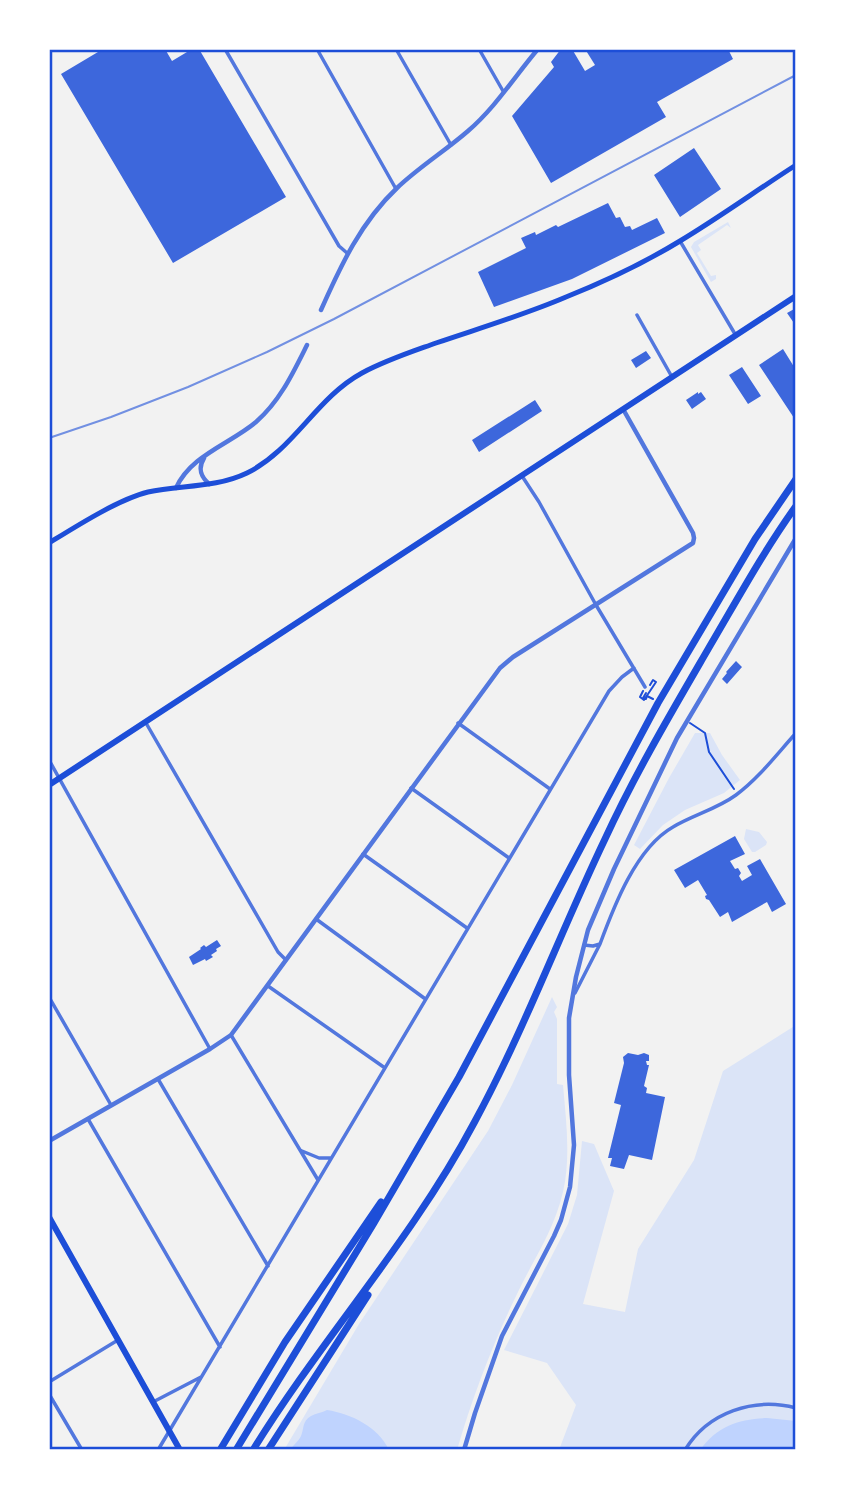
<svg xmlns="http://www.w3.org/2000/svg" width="845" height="1499" font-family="Lato,sans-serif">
<rect width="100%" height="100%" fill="#f2f2f2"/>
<path fill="#dbe4f7" d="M728,222L731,228L727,225L698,245L701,250L697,253L711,276L716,275V279L711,282L691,247L694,242Z
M695,733H710L722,755L740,780L724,793L685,810L663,825L640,849L634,845L669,778Z
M746,829L759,832L767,842L766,845L755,852H752L744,839Z
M552,997L557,1007L554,1012L557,1019V1084L563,1085C566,1120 571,1157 563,1192C553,1233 534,1258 517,1294C493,1343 472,1398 457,1450H284L359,1324L488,1131L512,1085Z
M796,1025V1450H559L576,1405L547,1363L504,1350L568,1224L577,1195L582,1141L594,1144L614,1191L583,1304L625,1312L638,1249L694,1160L723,1071Z"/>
<path fill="#bfd3fe" d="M327,1410C352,1414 378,1427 389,1450H290C293,1445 299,1441 301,1436C304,1429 302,1421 311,1416C316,1413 322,1413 327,1410Z
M767,1418L796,1421V1450H700C717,1426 739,1419 767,1418Z"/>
<path fill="#3d67dc" d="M103,49H165L172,61L192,49H199L286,197L173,263L61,74Z
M561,49H572L585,71L595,65L585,49H728L733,59L657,102L666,117L551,183L512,116L554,67L551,62Z
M694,148L721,189L680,217L654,175Z
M608,203L616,218L620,217L625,227L630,226L632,230L657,218L665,233L572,279L494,307L478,272L526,248L521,238L535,232L536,235L556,225L558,227Z
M796,308V326L787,313Z
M783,349L796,370V421L759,365Z
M646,351L651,358L636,368L631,360Z
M742,367L761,396L748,404L729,375Z
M698,392V394L701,392L706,399L692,409L686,400Z
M535,400L542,411L479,452L472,440Z
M736,661L742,667L727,684L722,679L727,673L726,672Z
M735,836L745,854L730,861L735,869L738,868L741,873L739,876L742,881L752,875L747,866L760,859L786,904L772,912L767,902L732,922L728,912L720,917L709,900L706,899L705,896L707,895L698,880L685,888L674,870Z
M217,940L221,946L216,949L217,951L211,955L213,957L206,961L205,959L193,965L189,957L201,949L200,948L204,945L206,947Z
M628,1053L638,1055L644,1053L649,1055V1061H646L647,1065H649L644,1086L647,1088L646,1093L665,1097L652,1160L629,1155L624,1169L610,1166L612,1158H608L621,1105L614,1103L624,1063L623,1057Z"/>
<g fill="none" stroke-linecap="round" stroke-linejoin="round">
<path stroke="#1d4ed8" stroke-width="2" d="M643,691L640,697L644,700L656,682L653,680L650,685
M646,693L643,698L646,699L647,696L653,699
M690,723L705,733L709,752L734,789"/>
<path stroke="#5277de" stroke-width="3.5" d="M225,49L339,246L347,253
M317,49L396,189
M396,49L451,145
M479,49L503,91
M680,241L735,334
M637,315L672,377
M522,476L539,502L596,605L645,687
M146,723L278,952L286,960
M458,723L550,789
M49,760L210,1049
M411,788L509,858
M363,854L467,928
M316,919L424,998
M584,945L593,946L600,944C614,906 636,848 673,827C693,815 717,809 736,795C759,778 777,754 796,733
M268,986L385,1068
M575,993L600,944
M49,997L111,1105
M231,1035L318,1180
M158,1079L268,1266
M88,1119L220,1347
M302,1151L319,1158H331
M49,1382L118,1340
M49,1394L82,1450
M153,1402L201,1377
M158,1450L609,691L622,677L634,668
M685,1450C708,1412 754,1397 796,1408"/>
<path stroke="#5277de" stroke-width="4.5" d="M321,310C341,265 361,222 397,188C419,167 445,151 468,131C495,108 515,76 538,49
M204,458C198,468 200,476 209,484
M176,488C191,455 230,444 256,422C280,401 293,373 307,345
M49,1141L210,1049L231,1035L500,668L513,657L693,543L694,538L693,533L623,409
M464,1450L475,1413L502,1336L554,1236L561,1220L570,1187L574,1145L569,1075V1018L576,977L588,930L614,869L677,738L796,538"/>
<path stroke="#1d4ed8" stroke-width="5" d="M49,543C75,527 119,499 148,492C181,485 216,488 247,473C294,450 316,398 362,373C386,360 411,352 436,343C480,328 524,315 566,297C606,281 644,263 680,241C720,217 757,190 796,165"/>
<path stroke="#1d4ed8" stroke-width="6" d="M49,785L796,296
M49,1217L180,1450"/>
<path stroke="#1d4ed8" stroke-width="7" d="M220,1450L285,1342L381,1202
M236,1450L374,1223L459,1077L658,703L755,539L796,479
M253,1450C322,1338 412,1240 474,1123C524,1031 560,933 605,839C635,774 671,713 707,651C736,602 763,552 796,506
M268,1450L368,1295"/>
<path stroke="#7290e2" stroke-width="2" d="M49,438L111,417L188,387L267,352L334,319L796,75"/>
</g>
<rect width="845" height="1499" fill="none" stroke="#ffffff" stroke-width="102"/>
<rect x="51" y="51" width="743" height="1397" fill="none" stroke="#1d4ed8" stroke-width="2.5"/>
</svg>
